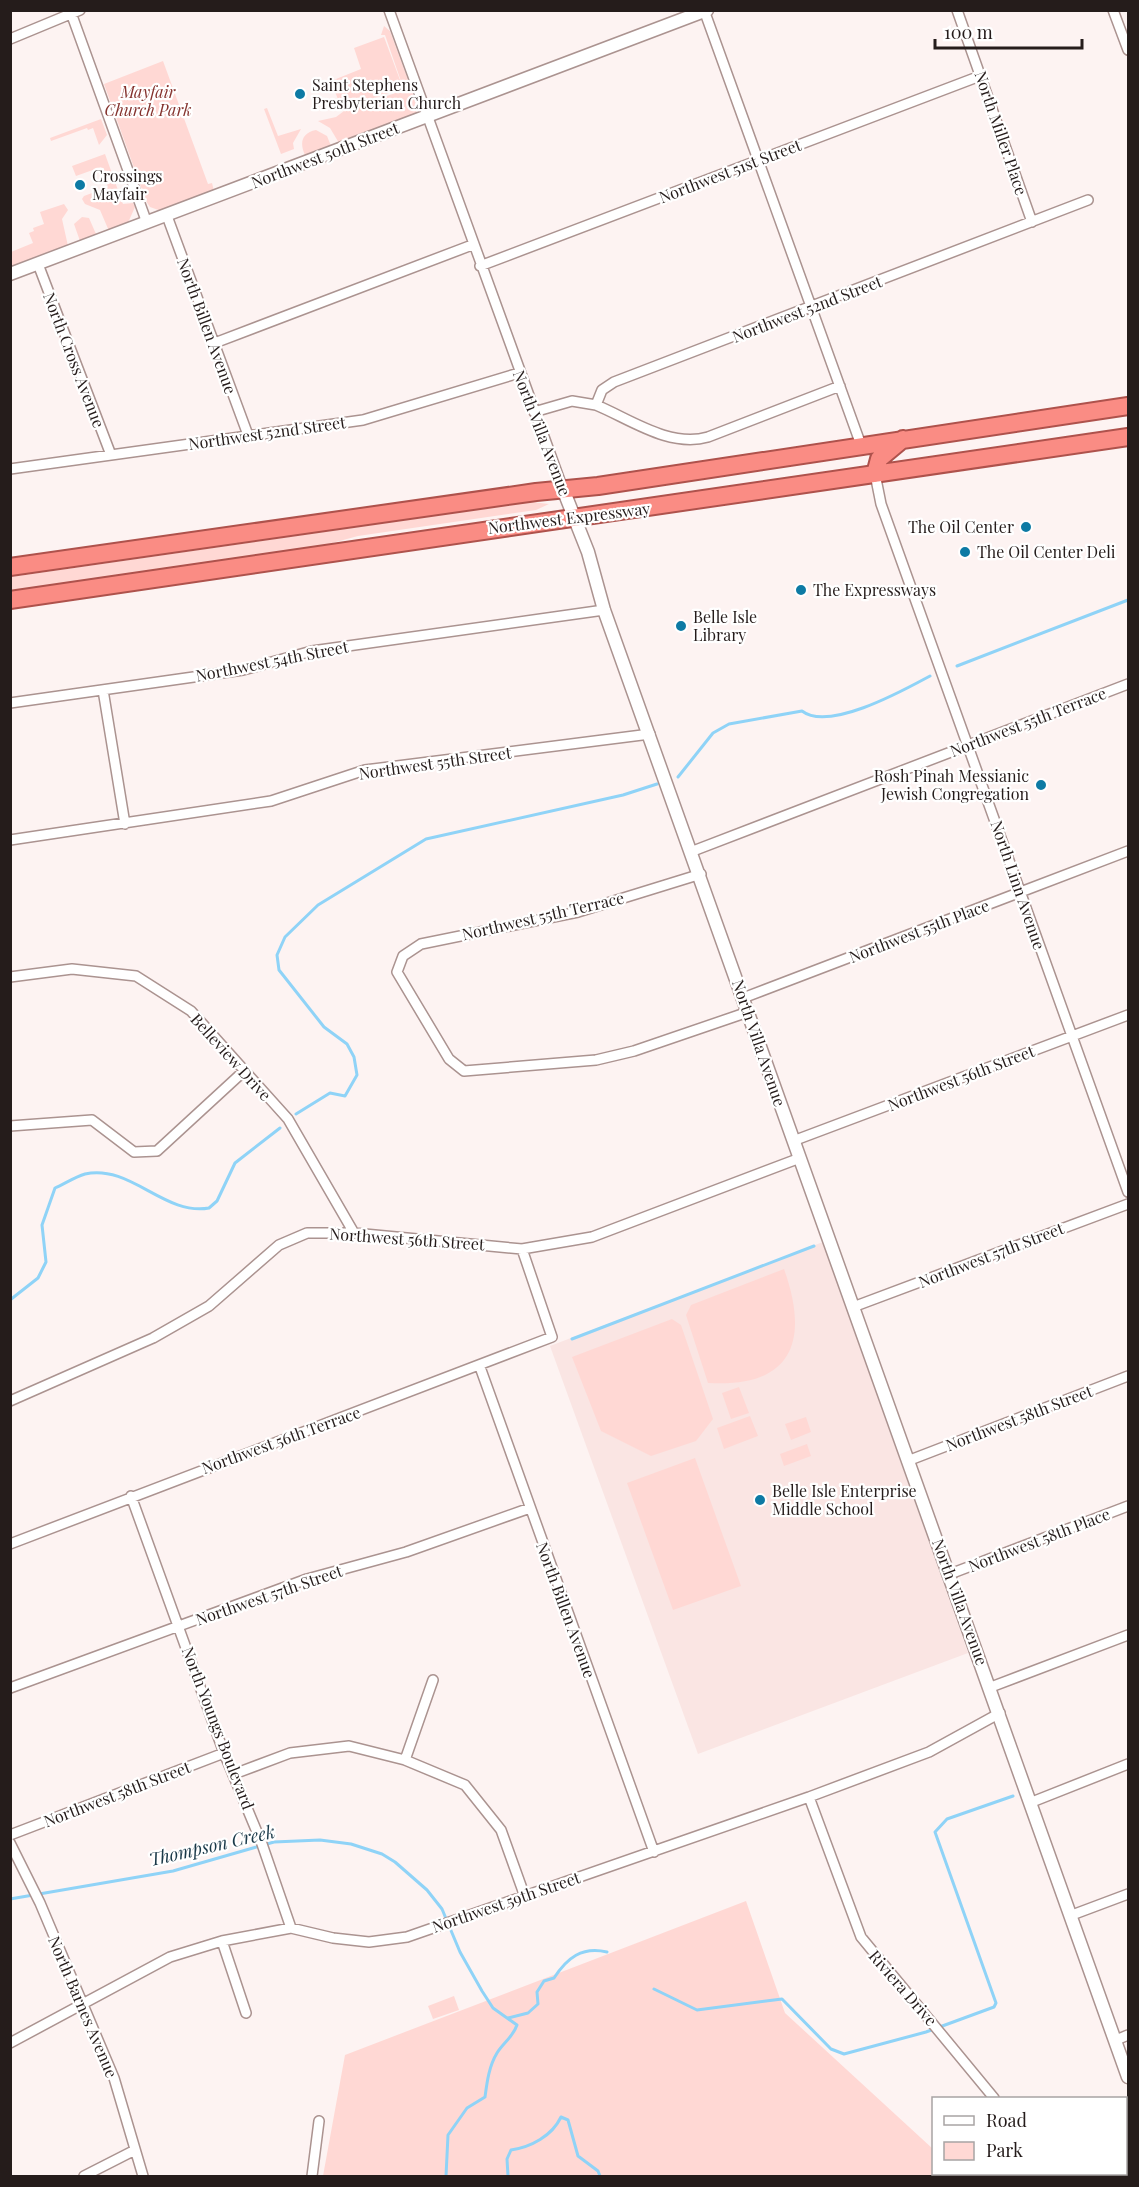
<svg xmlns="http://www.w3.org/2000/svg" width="1139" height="2187" font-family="'Playfair Display',serif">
<rect width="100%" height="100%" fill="#fdf3f2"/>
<path fill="#fae5e3" d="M823,1242L968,1653L698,1754L550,1346Z"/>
<path fill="#ffd8d4" d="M384,26L390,31L418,107L415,115L339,143L330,128L318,121L336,117L344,111L404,90L385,35H381Z
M384,37L403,88L342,110L331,81L361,69L354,48Z
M163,61L208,184L212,183L214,191L164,212L150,207L146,201L104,84Z
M267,108L278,136L301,129L293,143L294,149L281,154L264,109Z
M101,119L107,135L99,145L93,128L88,130L87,128L51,141L50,138Z
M316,130L327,136L331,146L306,157C299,144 301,133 316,130Z
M105,154L123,204L133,203L135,207L127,225L109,231L100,210L85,204L82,199L84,196L108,187L101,167L76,176L72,166Z
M64,204L68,210L62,219L68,246L11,269V252L33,243L29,233L34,231L33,228L44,224L40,212Z
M82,217L89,218L96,234L80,241L74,224Z
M532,502L549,504L536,510L358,536L321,546L11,591V577Z
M784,1269C810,1342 792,1388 708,1383L686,1315L691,1305Z
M672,1319L681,1325L713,1419L696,1441L651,1456L601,1431L572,1357Z
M739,1387L749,1413L731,1419L722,1393Z
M750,1416L758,1436L724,1449L717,1428Z
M806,1417L811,1432L791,1440L785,1424Z
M807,1444L811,1456L784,1466L780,1454Z
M695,1458L741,1586L673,1610L627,1483Z
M746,1901L785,2013L933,2149L934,2174H955L956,2176H323L345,2055Z
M454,1996L459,2010L433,2019L428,2006Z"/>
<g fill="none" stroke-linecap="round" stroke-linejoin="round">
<path stroke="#8fd3f7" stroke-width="3" d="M957,666L1128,600
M678,777L713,733L729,724L802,711C829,732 904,690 930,676
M296,1114L330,1093L345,1096L357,1075L354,1057L347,1044L324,1027L279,970L277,955L285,937L318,905L426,839L623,795L657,784
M10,1300L38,1278L46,1262L42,1225L55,1188C64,1184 75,1177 85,1174C131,1164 164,1216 209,1208L217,1201L235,1163L280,1128
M572,1339L814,1246
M10,1899L173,1871L274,1842L320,1840L351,1844L382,1854L395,1862L427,1890L442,1909L460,1952L482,1991L493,2008L517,2025C513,2037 503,2043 497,2053C489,2066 487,2082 485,2097L467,2108L448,2135L446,2176
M654,1989L697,2010L782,1999L831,2049L844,2054L926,2032L994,2007L996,2003L935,1832L947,1819L1013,1796
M508,2018L528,2013L538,2004L537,1992L544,1981L554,1978C567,1958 582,1946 607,1952
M508,2176L507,2159L511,2150C531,2147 552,2136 561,2117L568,2120L578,2156L598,2171L600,2176"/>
<g stroke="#ab9390" stroke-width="12">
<path id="minor" d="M70,10L147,223
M389,10L563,489
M704,10L861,445
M957,10L1032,222
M1113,10L1128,50
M10,39L80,10
M167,216L248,435
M38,264L111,455
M480,266L980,76
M212,344L472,245
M596,405C630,419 669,448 708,437L840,386
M534,412L572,401L596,405L602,390L614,382L1088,200
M10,469L363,420L519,373
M875,474L881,504L1128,1192
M103,690L125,824
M10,703L243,670L312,651L604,610
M10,840L271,801L365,770L650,734
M693,851L1128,684
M701,874L578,912L421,944L403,956L397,972L449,1059L464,1071L596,1060L634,1051L748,1012
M10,977L72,969L136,976L191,1011L288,1119L354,1233
M743,998L1128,851
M10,1126L92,1120L134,1152L157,1151L244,1071
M793,1141L1128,1015
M853,1307L1128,1204
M480,1367L654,1852
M10,1401L153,1338L209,1306L279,1245L307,1233H354L522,1249L592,1237L800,1158
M910,1460L1128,1376
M131,1496L224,1753L262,1844L291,1928
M10,1544L552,1337L522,1249
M950,1574L1128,1506
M991,1687L1128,1635
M10,1688L307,1579L406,1552L530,1508
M405,1760L433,1680
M234,1774L290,1753L349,1746L405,1760L465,1785L501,1830L524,1894
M809,1797L861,1937L994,2098
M1032,1802L1128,1764
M10,1835L224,1753
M10,1843L40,1903L114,2078L143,2176
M1072,1915L1128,1894
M222,1941L246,2013
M1116,2040L1128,2035
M10,2043L170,1957L222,1941L291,1928L333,1938L369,1942L407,1937L809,1797L929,1752L1000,1713
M1031,2174L1032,2176
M84,2176L135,2150
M312,2176L319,2121"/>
</g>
<g stroke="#ab9390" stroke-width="15">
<path id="tertiary" d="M10,274L707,10
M563,489L588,552L604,610L1128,2077"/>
</g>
<g stroke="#ae524c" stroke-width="20">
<path id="trunk" d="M875,474L879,459L903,439
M10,567L536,492L598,486L1128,406
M10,600L1128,437"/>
</g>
<use href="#minor" stroke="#fff" stroke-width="9"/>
<use href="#tertiary" stroke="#fff" stroke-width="12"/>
<use href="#trunk" stroke="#fa8c84" stroke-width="16"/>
</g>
<g fill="#0d7aa4" stroke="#fff" stroke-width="2">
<circle cx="300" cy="94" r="6"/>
<circle cx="80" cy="185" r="6"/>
<circle cx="1026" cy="527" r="6"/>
<circle cx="965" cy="552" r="6"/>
<circle cx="801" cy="590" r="6"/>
<circle cx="681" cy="626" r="6"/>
<circle cx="1041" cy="785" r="6"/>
<circle cx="760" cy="1500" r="6"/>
</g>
<g text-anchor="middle" stroke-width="4.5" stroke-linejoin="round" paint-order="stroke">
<g font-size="16" fill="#251c1b" stroke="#fff" text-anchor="start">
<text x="312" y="91">Saint Stephens<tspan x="312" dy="18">Presbyterian Church</tspan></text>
<text x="92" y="182">Crossings<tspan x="92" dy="18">Mayfair</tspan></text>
<text x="1014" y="533" text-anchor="end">The Oil Center</text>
<text x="977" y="558">The Oil Center Deli</text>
<text x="813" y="596">The Expressways</text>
<text x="693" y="623">Belle Isle<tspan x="693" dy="18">Library</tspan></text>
<text x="1029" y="782" text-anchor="end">Rosh Pinah Messianic<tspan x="1029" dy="18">Jewish Congregation</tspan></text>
<text x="772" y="1497">Belle Isle Enterprise<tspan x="772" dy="18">Middle School</tspan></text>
</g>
<g font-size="16" font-style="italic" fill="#84322d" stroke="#fff">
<text x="148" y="98">Mayfair<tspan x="148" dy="18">Church Park</tspan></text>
</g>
<g font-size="16" fill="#251c1b" stroke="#fff">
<text transform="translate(1001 133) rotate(71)" y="6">North Miller Place</text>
<text transform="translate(325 155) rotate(-21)" y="6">Northwest 50th Street</text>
<text transform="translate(730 171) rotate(-21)" y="6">Northwest 51st Street</text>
<text transform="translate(807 309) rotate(-21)" y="6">Northwest 52nd Street</text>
<text transform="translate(207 326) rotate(70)" y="6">North Billen Avenue</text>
<text transform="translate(74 360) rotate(69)" y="6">North Cross Avenue</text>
<text transform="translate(267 433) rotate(-8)" y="6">Northwest 52nd Street</text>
<text transform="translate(542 433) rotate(69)" y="6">North Villa Avenue</text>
<text transform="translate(569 518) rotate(-7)" y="6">Northwest Expressway</text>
<text transform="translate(272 661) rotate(-11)" y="6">Northwest 54th Street</text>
<text transform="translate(1028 722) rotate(-21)" y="6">Northwest 55th Terrace</text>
<text transform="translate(435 763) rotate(-8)" y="6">Northwest 55th Street</text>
<text transform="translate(1018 885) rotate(71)" y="6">North Linn Avenue</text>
<text transform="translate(543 916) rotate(-13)" y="6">Northwest 55th Terrace</text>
<text transform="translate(919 931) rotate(-21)" y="6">Northwest 55th Place</text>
<text transform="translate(759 1043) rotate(71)" y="6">North Villa Avenue</text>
<text transform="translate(231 1057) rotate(48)" y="6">Belleview Drive</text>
<text transform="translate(961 1078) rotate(-21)" y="6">Northwest 56th Street</text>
<text transform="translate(407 1239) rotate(4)" y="6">Northwest 56th Street</text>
<text transform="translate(991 1255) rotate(-21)" y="6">Northwest 57th Street</text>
<text transform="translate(1019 1418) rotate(-21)" y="6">Northwest 58th Street</text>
<text transform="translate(281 1440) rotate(-20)" y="6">Northwest 56th Terrace</text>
<text transform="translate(1039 1540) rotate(-21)" y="6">Northwest 58th Place</text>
<text transform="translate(269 1595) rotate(-19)" y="6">Northwest 57th Street</text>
<text transform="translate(960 1602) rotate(70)" y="6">North Villa Avenue</text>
<text transform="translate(566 1610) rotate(70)" y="6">North Billen Avenue</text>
<text transform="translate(218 1728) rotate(69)" y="6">North Youngs Boulevard</text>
<text transform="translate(117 1794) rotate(-21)" y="6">Northwest 58th Street</text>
<text transform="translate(506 1902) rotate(-19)" y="6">Northwest 59th Street</text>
<text transform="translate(903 1988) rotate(49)" y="6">Riviera Drive</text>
<text transform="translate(83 2007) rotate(67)" y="6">North Barnes Avenue</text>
</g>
<g font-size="18" font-style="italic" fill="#193848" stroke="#fff">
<text transform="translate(212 1846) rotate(-13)" y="6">Thompson Creek</text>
</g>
</g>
<rect width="1139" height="2187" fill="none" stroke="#251c1b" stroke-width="24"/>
<rect x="932" y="2097" width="195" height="78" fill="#ffffff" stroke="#a8a4a4" stroke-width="1.5"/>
<rect x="944" y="2116" width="30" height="9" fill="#ffffff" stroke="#a8a4a4" stroke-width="1.5"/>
<text x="986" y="2127" font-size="18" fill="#251c1b">Road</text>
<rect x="944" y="2142" width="30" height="18" fill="#ffd8d4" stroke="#a8a4a4" stroke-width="1.5"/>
<text x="986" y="2157" font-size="18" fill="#251c1b">Park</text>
<path d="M935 39v9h147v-9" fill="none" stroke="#251c1b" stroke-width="3"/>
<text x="944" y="39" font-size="18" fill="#251c1b" stroke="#ffffff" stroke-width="4.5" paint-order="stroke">100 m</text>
</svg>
